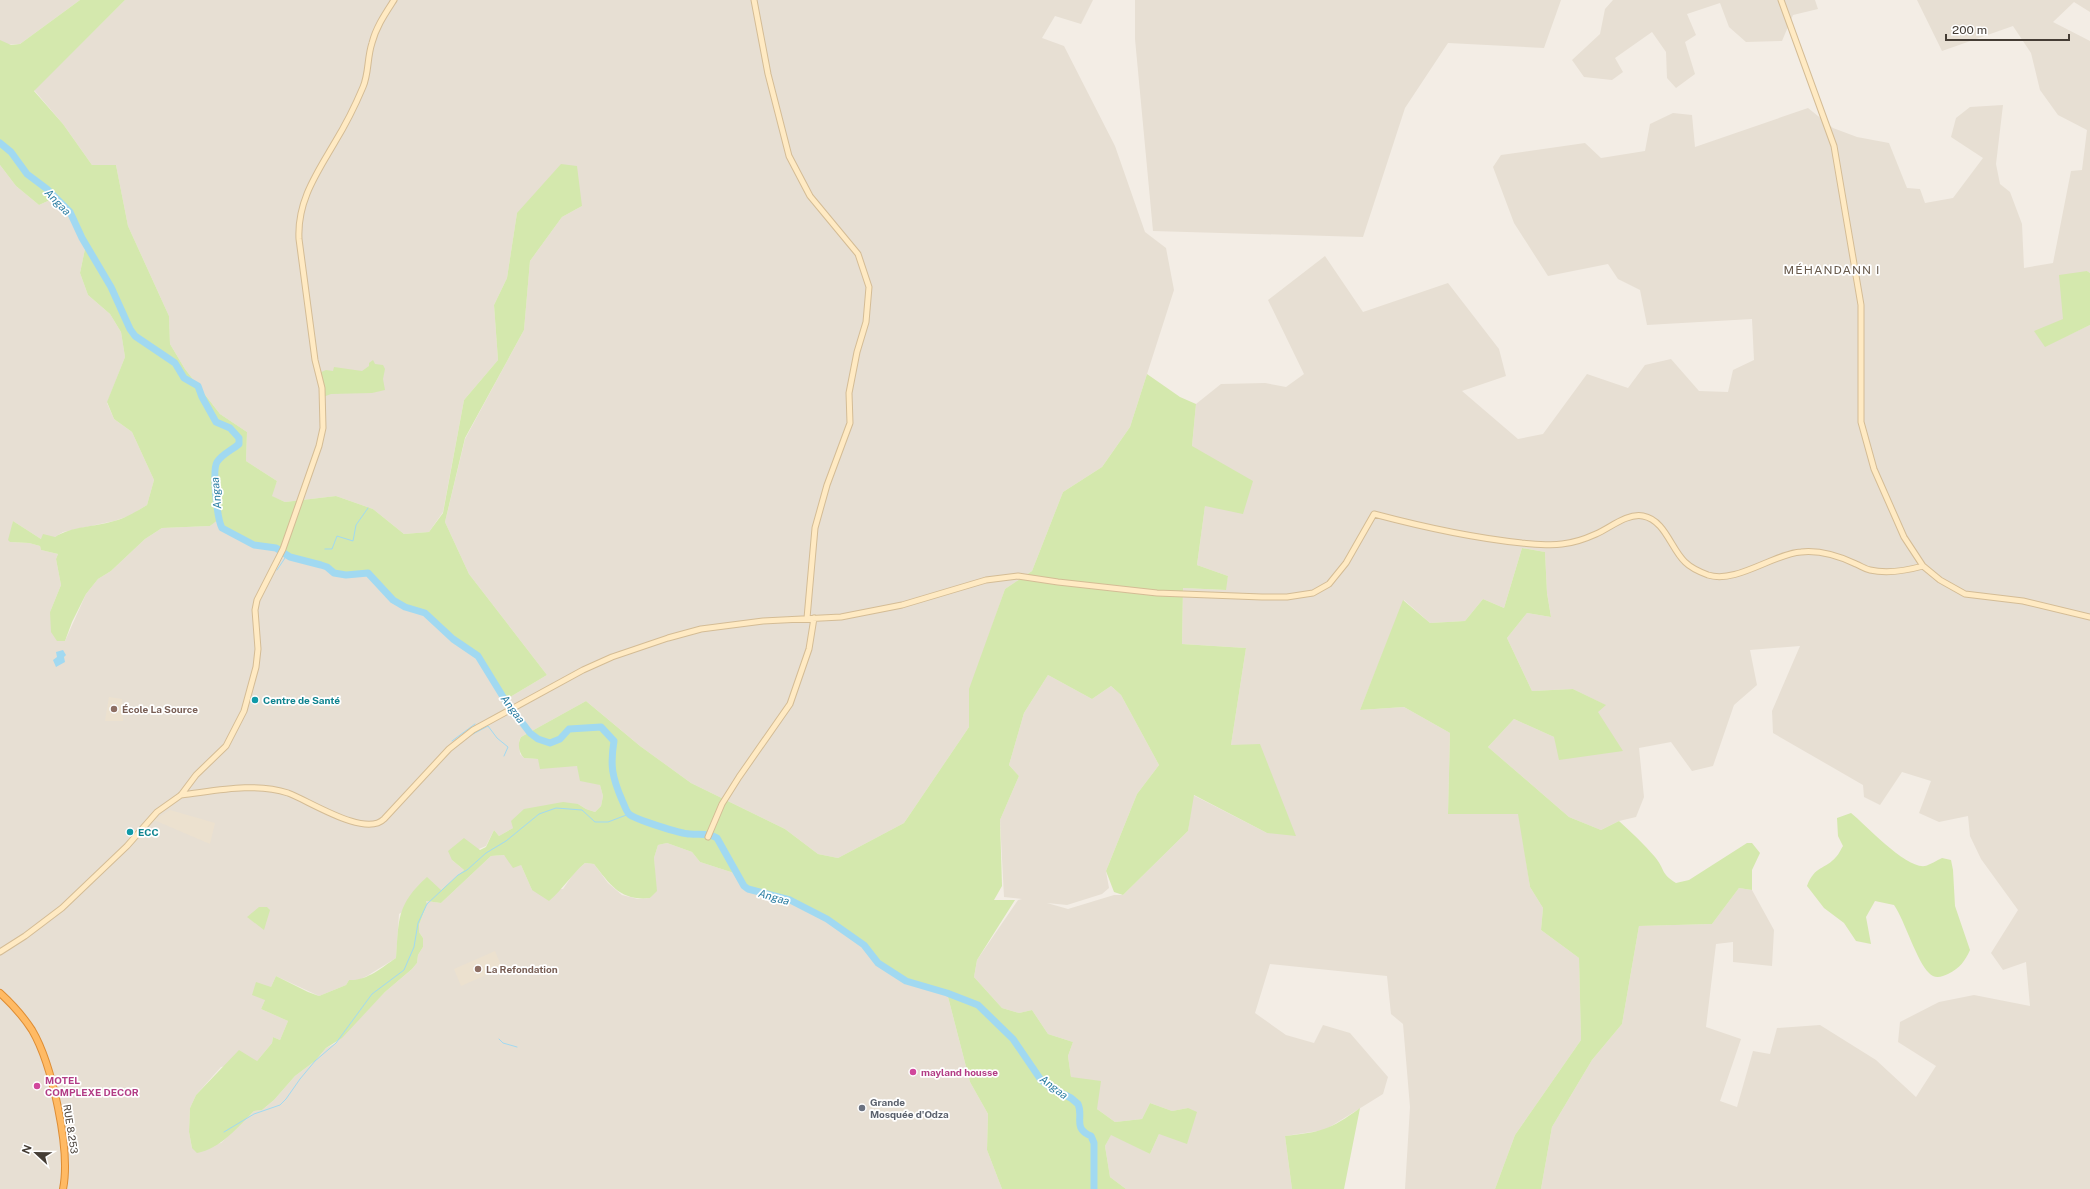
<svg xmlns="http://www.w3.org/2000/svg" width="2090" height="1189" font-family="'Public Sans',sans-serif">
<rect width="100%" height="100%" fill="#f3ede5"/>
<path fill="#e7dfd3" d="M0,0H80L20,44L0,45Z
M125,0H1093L1081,24L1055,16L1042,38L1064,46L1115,146L1145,232L1166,248L1174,290L1130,427L1102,467L1063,492L1032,571L1005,589L970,689L969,727L904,823L838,858L818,854L785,829L691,783L640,746L586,701L521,737L519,741L520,754L524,758L538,759L564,766H577L600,785L603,796L601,806L595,812L586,809L578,804L513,828L499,836L494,830L486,846L452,860L464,870L441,890L399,914L396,958L367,976L359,980H349L346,985L319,996L276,976L261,1009L288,1021L280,1040L273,1037L272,1043L257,1061L221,1067L196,1095L190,1108L189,1132L192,1148L221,1143L254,1111L262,1110L274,1100L295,1076L315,1061L326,1048L336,1043L385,992L412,969L417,963L418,955L423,947V938L419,932V925L427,904L426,901L441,903L491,856L504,855L521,865L532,890L563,889L574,873L585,863L594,864L608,883L622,895L638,899L650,898L656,891L654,858L658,845L667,843L692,852L700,862L737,874L744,886L748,890L790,900L827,919L864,945L878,963L906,981L947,993L970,1082L988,1114L987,1150L1002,1189H0V165L16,186L39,205L50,200L63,204L74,220L86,244L80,273L88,295L110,314L121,332L125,357L107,403L114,419L132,432L154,480L147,505L129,516L114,521L63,532L55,537L41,539L13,521L10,542L29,543L40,546L41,550L58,554L56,559L61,585L50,612L65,641L86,594L98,579L111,571L145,539L162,528L210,526L219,518L221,526L225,531L260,547L276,548L291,557L321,565L327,567L333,573L346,575L368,573L376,583L425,613L453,639L478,656L505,700L547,675L469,574L445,522L465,439L524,330L530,261L562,217L582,206L517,213L507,278L494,305L498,360L464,400L443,512L429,532L404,534L373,509L336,496L285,502L271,496L277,481L246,461L247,432L220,414L185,369L170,344L169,316L128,226L116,165H92L63,124L34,90Z
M1135,0H1561L1544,48L1448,43L1405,108L1363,237L1153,231L1135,39Z
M1613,0H1815L1818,9L1793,15L1782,41L1746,42L1729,27L1720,3L1687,14L1696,35L1685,42L1695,74L1676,88L1667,78L1666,52L1652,32L1615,58L1623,72L1612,80L1584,77L1572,60L1600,34L1605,9Z
M1917,0H2090V12L2074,2L2053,22L2090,41V273L2087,271L2063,319L2045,346L2090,325V1189H1541L1552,1127L1592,1060L1622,1024L1639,926L1712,924L1739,888L1752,890L1774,930L1772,966L1733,962V942L1716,944L1706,1027L1741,1039L1720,1101L1737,1107L1753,1051L1770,1054L1777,1028L1820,1025L1876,1060L1916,1097L1936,1066L1898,1042L1900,1022L1939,1002L1974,995L2030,1006L2026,962L2003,970L1991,953L2018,910L1981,859L1970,836L1968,816L1939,822L1919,813L1931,781L1902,772L1880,805L1864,797L1863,785L1773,733L1772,711L1800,646L1750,650L1757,685L1734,705L1713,766L1692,771L1671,742L1639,748L1644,797L1636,817L1619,821L1601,830L1569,817L1488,747L1514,719L1554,737L1605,705L1573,689L1532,691L1507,638L1527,613L1551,617L1547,593L1545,552L1522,548L1504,608L1483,599L1465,621L1430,623L1404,600L1360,710L1404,707L1450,733L1448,814H1519L1530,887L1543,908L1541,930L1579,958L1581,1040L1515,1135L1495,1189H1405L1410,1107L1403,1024L1391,1014L1387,976L1270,964L1255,1013L1286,1035L1314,1043L1323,1025L1350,1033L1388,1077L1383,1094L1325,1130L1285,1136L1292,1189H1126L1110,1177L1105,1146L1111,1134L1150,1154L1159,1134L1188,1108L1172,1111L1150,1103L1142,1119L1115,1122L1097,1109L1071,1077L1068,1056L1073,1042L1048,1034L1032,1010L1019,1013L1002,1008L974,977L977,960L1018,900L1022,899L1004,897L1000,820L1019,776L1009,765L1024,713L1048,675L1092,699L1111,686L1121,695L1159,765L1137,794L1106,871L1109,888L1102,894L1067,905L1047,903L1068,909L1114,895H1123L1188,831L1193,795L1267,833L1231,745L1246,648L1182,644L1183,588L1225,590L1228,576L1197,565L1205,506L1192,446L1196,404L1221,384L1265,383L1286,387L1304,374L1268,300L1325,256L1363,312L1448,283L1499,349L1506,376L1462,391L1518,439L1543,434L1587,374L1628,388L1645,365L1671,359L1699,391L1728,392L1733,370L1754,360L1752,319L1647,325L1640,290L1618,279L1608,264L1548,276L1514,223L1493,167L1501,155L1585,143L1601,158L1645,151L1650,124L1673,113L1692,115L1695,147L1808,108L1833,128L1857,137L1889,143L1907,188L1920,189L1925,203L1953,198L1983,158L1951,137L1956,118L1970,107L2003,105L1996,164L2000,184L2010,192L2022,224L2024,268L2053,263L2071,171L2082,170L2087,130L2058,115L2040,90L2031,53L2013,26L1942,51Z"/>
<path fill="#ece1cf" d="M109,697L122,699L123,721H105Z
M170,810L215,823L210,844L154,820Z
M495,951L502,968L461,986L454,969Z"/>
<path fill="#d4e8ad" d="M80,0H125L34,91L63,124L92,165H116L128,226L169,316L170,344L185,369L220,414L247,432L246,461L277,481L272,496L285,502L336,496L373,509L404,534L429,532L443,513L464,400L498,360L494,305L507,278L517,213L561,164L577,166L582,206L562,217L530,261L524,330L465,438L445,522L469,574L547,675L505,700L478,656L453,639L425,613L405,607L393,600L368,573L346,575L334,573L327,567L320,565L290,557L276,548L254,545L222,528L219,519L210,526L162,528L145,539L111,571L98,579L86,594L72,622L65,641H57L51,632L50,612L61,585L56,559L58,554L41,550L40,546L29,543L10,542L8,540L13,521L41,539L43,534L55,537C72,526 95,527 114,521C126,518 137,511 147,505L154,480L132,432L114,419L107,402L125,357L121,332L110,314L88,295L80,273L86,244L70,212L63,204L50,200L39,205L16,186L0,165V40L11,45L20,44Z
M2087,271L2090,273V325L2045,347L2034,331L2063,319L2059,275Z
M373,360L375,364L383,365L385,369L383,379L385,390L372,393L331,394L323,397L319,373L326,370L333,371L334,367L362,371L369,366V363Z
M1147,374L1180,397L1196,404L1192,446L1253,481L1243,514L1205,506L1197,565L1228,576L1226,590L1183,588L1182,644L1246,648L1231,745L1260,744L1296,836L1267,833L1194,795L1188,831L1123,895L1114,892L1106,871L1137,794L1159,765L1121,695L1111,686L1092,699L1048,675L1024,713L1009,765L1019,776L1000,820L1002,886L994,900H1015L977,960L974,977L1002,1008L1019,1013L1032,1010L1048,1034L1073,1042L1068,1056L1071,1077L1101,1081L1097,1109L1115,1122L1142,1119L1150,1103L1172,1111L1188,1108L1197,1112L1187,1144L1159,1134L1150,1154L1111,1135L1105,1146L1110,1177L1126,1189H1002L987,1150L988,1114L970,1082L947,993L906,981L878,963L864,945L827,919L790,900L748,889L744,886L737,874L700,862L692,852L667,843L658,845L654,858L657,891L650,898C621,901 611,886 594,864L585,863C571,875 563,889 549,901L532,890L521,865L513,868L504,855L491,856L441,903L426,901L427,904L419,925V932L423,938V947L418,955L417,963L412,969L385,992L342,1038L326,1048L315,1061L295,1076L274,1100L262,1110L254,1111C238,1127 220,1149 197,1153L192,1148L189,1132L190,1108L196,1095L239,1050L257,1061L272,1043L273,1037L280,1040L288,1021L261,1009L265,1000L252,995L256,982L271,987L276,976L308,992L319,996L346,985L349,980C367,981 381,968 396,958C399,920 396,905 427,877L441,890L464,870L452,860L448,851L464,838L480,850L486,847L494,830L499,836L513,828L511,821L524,809L563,802L578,804L586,809L595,812L601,806L603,796L600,785L580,781L577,766L540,769L538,759L524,758C519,753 517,744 521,737L586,701L640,746L691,783L785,829L818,854L838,858L904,823L969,727V689L1005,589L1032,571L1063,492L1102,467L1130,427Z
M1522,548L1545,552L1547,593L1551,617L1527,613L1507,638L1532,691L1573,689L1606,705L1598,712L1623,751L1559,760L1554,737L1514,719L1488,747L1569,817L1601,830L1619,821C1631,832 1644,844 1655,857C1665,869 1660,873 1676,883L1689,880L1747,843H1752L1760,853L1752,870V890L1739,888L1712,924L1639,926L1622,1024L1592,1060L1552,1127L1541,1189H1495L1515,1135L1581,1040L1579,958L1541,930L1543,908L1530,887L1518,814H1448L1450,733L1404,707L1360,710L1403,600L1430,623L1465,621L1483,599L1504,608Z
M1851,813C1866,825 1906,869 1925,866C1930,865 1937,860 1942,858L1951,860L1953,870L1955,906L1970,950C1965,961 1960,968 1948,974C1942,977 1934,979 1929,973C1917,962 1905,921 1894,905L1875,901L1866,917L1871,944L1856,941L1844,923L1824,908L1807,886C1815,865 1825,870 1836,857C1839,854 1841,849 1843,846L1838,836L1837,818Z
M259,907H267L270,910L264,930L247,917Z
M1360,1108L1344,1189H1292L1285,1136C1321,1132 1330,1130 1360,1108Z"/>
<path fill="#a1d9f1" d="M63,650L66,655L64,657L65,662L56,667L53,660L57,657L56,652Z"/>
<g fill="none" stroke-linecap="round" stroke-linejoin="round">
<path stroke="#a1d9f1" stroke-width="1" d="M325,549H332L337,536L353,541L356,525L368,508
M277,570L287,555
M473,734L488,726L497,738L508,747L504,756
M452,741L475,724
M499,1039L503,1043L517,1047
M224,1132L254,1114L280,1105L286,1099L300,1079L315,1061L336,1043L372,994L404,970L414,947L418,923L427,904L458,875L467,870L486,853L506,841L539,814L556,808L582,810L595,822H608L629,814"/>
<path stroke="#a1d9f1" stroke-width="7" d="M0,143L11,152L27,174L47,189L70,212L82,238L111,287L130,329L135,336L175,363L184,378L198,386L202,397L216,422L230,428L239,438V444C232,450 222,454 217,462C212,470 217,519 222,528L254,545L276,548L290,557L321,565L327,567L334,573L346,575L368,573L393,600L405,607L425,613L453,639L478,656L505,700L530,733L538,739L550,743L560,739L569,729L601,727L614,741C610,765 612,777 622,800C624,804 626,811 629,814C634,819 681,834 690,834C700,835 708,833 717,838L744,886L748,889L790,900L827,919L864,945L878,963L906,981L947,993L978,1005L1013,1039L1041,1080L1051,1088L1071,1098L1078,1104C1084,1117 1072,1128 1091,1136L1094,1143V1189"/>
<g stroke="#d4bc95" stroke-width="7">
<path id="secondary" d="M754,0L768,74L789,156L810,196L858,254L869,287L866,322L857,352L849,393L850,423L827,485L815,528L807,618
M1781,0L1834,146L1861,305V422L1874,469L1904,537L1923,566L1940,580L1965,594L2023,601L2090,617
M181,795C215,791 254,782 288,793C308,800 365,838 384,819L449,749L473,730L583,670L612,657L668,638L701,629L763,621L841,617L902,605L986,580L1018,576L1058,582L1157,593L1262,597H1287L1313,593L1329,584L1346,563L1374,514C1423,527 1473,538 1522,543C1535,544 1549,546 1562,544C1573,543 1585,539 1596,534C1610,528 1627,513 1643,516C1665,520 1671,549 1685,562C1691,568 1700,572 1708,575C1736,584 1773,554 1801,552C1819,550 1839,556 1856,564C1861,566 1865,569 1870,570C1888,574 1905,571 1923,566
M708,837L722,804L739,777L790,704L809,649L814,618
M0,952L25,936L62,908L127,846L157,812L181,795L196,775L226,746L244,711L256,667L258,649L255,610L257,600L283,549L319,446L323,428L322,388L315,360L299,239C297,201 317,173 335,142C346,124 355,106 363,87C369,73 367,58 372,43C376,27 385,14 394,0"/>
</g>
<g stroke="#de8d34" stroke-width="8">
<path id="highway" d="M0,993C12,1004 23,1016 32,1030C52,1064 71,1150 63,1189"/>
</g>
<use href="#secondary" stroke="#ffeac3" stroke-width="5"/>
<use href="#highway" stroke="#ffba64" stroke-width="6"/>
</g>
<g fill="#0f9aa8" stroke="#fff" stroke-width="1.5">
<circle cx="255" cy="700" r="4"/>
<circle cx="130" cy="832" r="4"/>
</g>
<g fill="#8d6e63" stroke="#fff" stroke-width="1.5">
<circle cx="114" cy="709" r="4"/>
<circle cx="478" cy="969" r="4"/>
</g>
<g fill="#d1479c" stroke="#fff" stroke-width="1.5">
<circle cx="913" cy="1072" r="4"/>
<circle cx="37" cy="1086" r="4"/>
</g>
<circle fill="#6b7280" stroke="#fff" stroke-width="1.5" cx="862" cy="1108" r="4"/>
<g text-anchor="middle" stroke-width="3.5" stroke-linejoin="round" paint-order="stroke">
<g font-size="10" font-weight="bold" fill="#0d838f" stroke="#fff" text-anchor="start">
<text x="263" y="704">Centre de Santé</text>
<text x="138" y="836">ECC</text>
</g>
<g font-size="10" font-weight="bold" fill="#785e54" stroke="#fff" text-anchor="start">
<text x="122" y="713">École La Source</text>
<text x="486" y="973">La Refondation</text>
</g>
<g font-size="10" font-weight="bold" fill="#b23c85" stroke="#fff" text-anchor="start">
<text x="921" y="1076">mayland housse</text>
<text x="45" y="1084">MOTEL<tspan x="45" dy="12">COMPLEXE DECOR</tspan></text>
</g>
<g font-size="10" font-weight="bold" fill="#5b616d" stroke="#fff" text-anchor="start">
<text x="870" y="1106">Grande<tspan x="870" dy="12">Mosquée d'Odza</tspan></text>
</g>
<g font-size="10" fill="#453d35" stroke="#fff">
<text transform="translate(71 1129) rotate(81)" y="4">RUE 8.253</text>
</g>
<g font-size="11" font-style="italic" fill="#2a7da2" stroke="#fff">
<text transform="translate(58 202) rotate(46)" y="4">Angaa</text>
<text transform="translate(216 493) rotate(-95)" y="4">Angaa</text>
<text transform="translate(513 709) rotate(53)" y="4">Angaa</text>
<text transform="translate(774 897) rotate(16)" y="4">Angaa</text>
<text transform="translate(1054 1087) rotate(37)" y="4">Angaa</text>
</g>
<g font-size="12" letter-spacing="1" fill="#685a4c" stroke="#fff">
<text x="1832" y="274">MÉHANDANN I</text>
</g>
</g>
<g transform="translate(36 1153) rotate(292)" stroke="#ffffff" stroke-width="3" paint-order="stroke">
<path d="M0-3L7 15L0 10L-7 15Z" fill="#453d35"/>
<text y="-6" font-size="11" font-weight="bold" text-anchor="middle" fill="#453d35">N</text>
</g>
<path d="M1946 34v6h123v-6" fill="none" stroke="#453d35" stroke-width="2"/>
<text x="1952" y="34" font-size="12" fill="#453d35" stroke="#ffffff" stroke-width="3" paint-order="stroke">200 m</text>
</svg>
